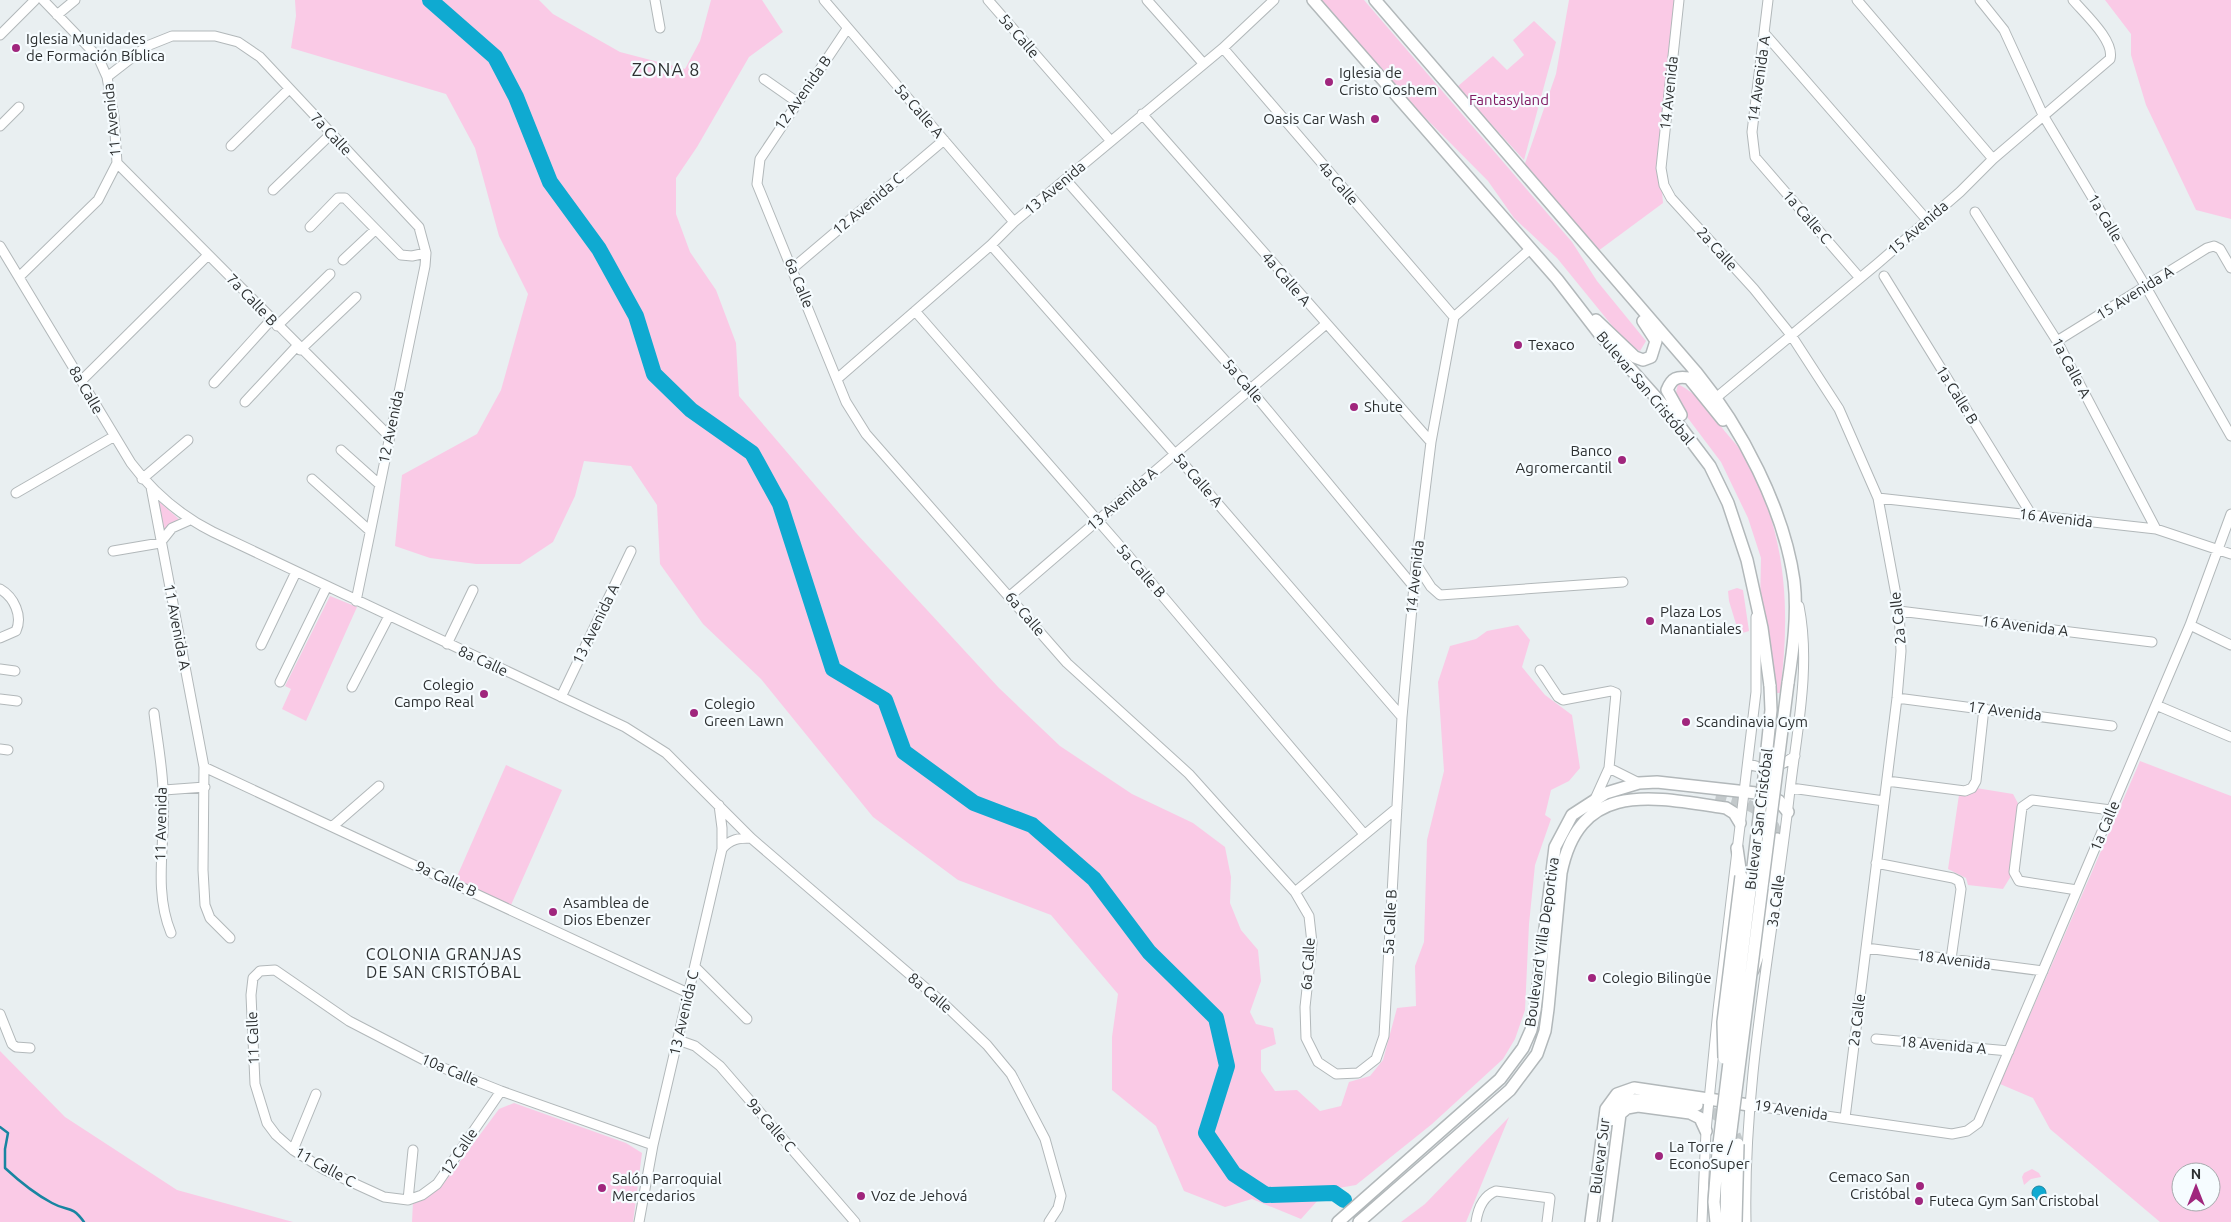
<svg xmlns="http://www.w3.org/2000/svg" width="2231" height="1222" font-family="Ubuntu,sans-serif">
<rect width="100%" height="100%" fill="#e9eff1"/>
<path fill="#facae6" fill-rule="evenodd" d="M295,0H539L553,14L620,52L685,69L700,41L711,0H762L783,32L749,57L697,147L676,178V214L690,252L716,290L736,343L739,396L856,533L999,688L1060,746L1132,794L1193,823L1225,847L1231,877L1230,903L1241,930L1258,950L1261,981L1250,1012L1256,1024L1273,1028L1276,1044L1261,1050V1071L1275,1091L1297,1090L1320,1111L1341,1106L1349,1082L1370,1076L1383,1060L1397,1008L1416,1006L1415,966L1424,942L1427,840L1444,771L1438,682L1450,646L1476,639L1487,631L1518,625L1530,640L1522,667L1545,695L1572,715L1580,768L1569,781L1551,790L1545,815L1551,819L1535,865L1529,924L1525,1010L1515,1039L1503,1059L1432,1124L1356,1185L1327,1190L1301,1219L1252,1199L1225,1207L1184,1191L1156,1126L1112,1090V1037L1118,994L1051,915L958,880L873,817L761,679L703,624L660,564L657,505L631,466L584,461L575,496L553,542L520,564H476L430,558L395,546L402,475L477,434L501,390L528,294L499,236L475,148L446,94L291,48L296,16Z
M1318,0H1364L1572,242L1597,281L1646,341L1640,351L1627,344L1557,258L1514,218L1488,181L1367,59Z
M1569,0H1681L1660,167L1663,203L1594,254L1522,172L1556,74Z
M2105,0H2231V219L2196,210L2146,105L2131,55V34Z
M1534,21L1556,42L1524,160L1457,87L1493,56L1507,70L1524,55L1513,40Z
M1678,384C1699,395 1709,410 1723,429C1729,437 1737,444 1742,453C1787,529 1791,608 1780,693H1777L1760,606L1761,558L1748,518L1721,462L1678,405L1675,397Z
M157,500L180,520L162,531Z
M1737,588L1743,590L1749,631L1739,634L1729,601L1728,591Z
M330,596L357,607L306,721L282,709L291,689L285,686Z
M2140,761L2231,796V1222H2160L2050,1129L2033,1098L2000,1084ZM2181,1172H2211V1202H2181Z
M506,765L562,790L511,905L455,881Z
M1976,788L2013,794L2021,809L2011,876L2003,889L1968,885L1966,878L1948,869L1959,795Z
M0,1051L65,1117L177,1190L293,1222H0Z
M514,1103L626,1143L642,1153L633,1222H412L413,1202L433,1193L441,1187L499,1109Z
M1509,1117L1466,1222H1401L1425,1204Z
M2032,1169L2039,1173L2041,1177L2031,1179L2024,1185L2022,1177L2024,1173Z"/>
<path fill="#0faad1" stroke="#1885a1" d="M2032 1193a7 7 0 1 1 14 0a7 7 0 1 1-14 0Z"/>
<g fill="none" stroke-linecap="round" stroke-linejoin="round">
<path stroke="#1885a1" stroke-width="2.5" d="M0,1127L8,1133L5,1149V1168C19,1181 35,1194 52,1203C68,1212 71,1204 84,1222"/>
<path stroke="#0faad1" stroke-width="16" d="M430,0L495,57L516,97L550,182L599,249L636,316L654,374L691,410L752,453L780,504L833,669L885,700L904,752L974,803L1032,825L1094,879L1149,952L1216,1018L1227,1066L1206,1133L1234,1174L1266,1195L1334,1193L1344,1200"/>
<path stroke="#c3c9cb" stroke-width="11" stroke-dasharray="11 5.5" stroke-linecap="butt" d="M1716,795C1738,799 1777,812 1777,839
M1697,1105C1714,1112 1735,1124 1738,1144"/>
<g stroke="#b2b8ba" stroke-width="11">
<path id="minor" d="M655,0L660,28
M824,0L1014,222
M988,0L1110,140
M1147,0L1203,63
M1679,0L1661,168L1664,185L1671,198L1754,289L1791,335L1839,409L1878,498L1899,611L1901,651L1897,698L1845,1118
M1768,0L1752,132L1755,157L1859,277
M1857,0L1993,159
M1980,0L2004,30L2043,115L2146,287L2231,436
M57,15L75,0
M847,29L760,159L757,184L846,402L866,434L1067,663L1189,774L1295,892L1309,916L1312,943L1305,1007L1306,1038L1318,1062L1336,1074L1358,1073L1376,1059L1384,1036L1402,717L1416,564L1431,442L1454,317L1529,250
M1765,34L1927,220
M0,35L35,0
M1223,48L1454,317
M107,77L147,46L172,36H215L238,42L260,57L419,227L426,253L425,266L356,601
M764,79L797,102
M1142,114L1431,442
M0,126L19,107
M231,146L289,89
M117,163L389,436
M1066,180L1250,389L1414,587
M273,190L331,134
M1975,212L2057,341L2156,529
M310,227L338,198H345L401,255L412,256L426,253
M991,245L1175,454L1402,717
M0,246L131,463C153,492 181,516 213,532L625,727L666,753L751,838L943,1003L987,1045L1011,1074L1045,1139L1061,1196L1058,1208L1049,1222
M343,260L375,230
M793,268L944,140
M1884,276L2031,514
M19,277L98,200L117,163L114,117L107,77L98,57L43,0
M915,311L1127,554L1364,834
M277,326L330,274
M2057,341L2207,248L2214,246L2220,249L2231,268
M300,350L356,297
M837,379L991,245L1014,222L1223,48L1274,0
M81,381L208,255
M214,383L271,320
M1717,397L1877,264L1960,192L1993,159L2110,59C2115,41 2085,14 2073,0
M245,402L297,346
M341,450L379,484
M142,479L188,440
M312,479L370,531
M151,487L204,767L203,870L205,905L210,918L230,938
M16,493L113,437
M1878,498L2156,529L2231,554
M113,551L160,543L172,528L190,520
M1416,564L1431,587L1440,595L1623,582
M0,589C14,597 23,616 16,631L0,638
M1010,596L1326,324
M1899,611L2152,642
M2190,625L2231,645
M447,644L473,590
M261,645L296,572
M0,669L15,671
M1540,670L1558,697L1563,700L1611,691L1616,693L1609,768L1595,799
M280,682L327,586
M352,687L389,616
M561,697L631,551
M1897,698L2112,726
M0,699L17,701
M2156,705L2231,737
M154,713C157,738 162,764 163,789C167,838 152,887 171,933
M0,749L8,750
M1749,764C1767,771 1780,767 1795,756
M204,767L688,993
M1609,768L1639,783
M1887,781L1965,791L1972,788L1976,781L1984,708
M1791,788L1884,801
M164,790L205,787
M333,826L379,786
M722,849C730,839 739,838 751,838
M1876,863L1953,878L1959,881L1961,889L1951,959
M2077,890L2019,881L2014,872L2022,807L2032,800L2111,810
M1295,892L1397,808
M1866,948L2043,971
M695,967L747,1019
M0,1014L12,1044L16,1047L30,1048
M1876,1039L2009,1051
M678,1040L695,1046L720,1066L855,1222
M501,1091L437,1184L422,1195L408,1200L384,1197L325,1170L293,1150L276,1135L267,1123L255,1084L251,995L253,978L260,971L275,970L349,1021L426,1061L501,1091L653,1145
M1749,1105L1952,1134L1967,1131L1978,1123L2190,625L2231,514
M293,1150L316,1094
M408,1200L413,1150
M639,1222L653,1145L722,849V828L719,805
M1476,1222C1478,1208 1483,1196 1496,1191L1550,1198L1547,1222
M1702,1222L1706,1131L1718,1010L1756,692V617
M1746,1222C1743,1077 1774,934 1790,790C1797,730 1811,666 1799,606"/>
</g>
<g stroke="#b2b8ba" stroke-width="14">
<path id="major" d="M1313,0L1557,279L1601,336L1670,413L1710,466L1728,503L1747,560L1762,628L1770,686
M1375,0L1696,372C1741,427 1784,509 1794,581C1798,614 1793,650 1788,683
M1596,320L1635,357L1643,360L1651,357L1656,341L1643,321
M1681,415L1667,390C1672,378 1677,376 1689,378L1723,420
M1737,848L1741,876
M1753,970L1766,932L1777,839
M1610,1120L1616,1108L1627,1099L1697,1105
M1338,1222L1500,1079L1523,1048L1531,1030L1535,1010L1555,847L1572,815L1606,793L1639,783L1657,782L1765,794L1779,801L1788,812
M1359,1222L1510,1090L1537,1054L1545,1031L1548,1009L1561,873C1580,779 1653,797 1726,808L1734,813L1740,823
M1591,1222L1606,1109L1617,1094L1634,1088L1749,1105
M1606,1222L1620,1114L1627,1108L1638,1106L1690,1113L1700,1118L1706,1131"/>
</g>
<use href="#minor" stroke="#fff" stroke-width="9"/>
<use href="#major" stroke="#fff" stroke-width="11"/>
<g stroke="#b2b8ba" stroke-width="14" stroke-linecap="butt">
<path id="major-bridge" d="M1724,1058L1723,1022L1741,876
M1716,1222L1714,1202L1718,1152L1764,777L1771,710L1770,686
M1726,1222L1727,1162L1788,683
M1736,1222L1738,1144"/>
</g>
<use href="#major-bridge" stroke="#fff" stroke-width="11"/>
</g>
<g fill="#a0267d" stroke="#f6fcff" stroke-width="2">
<circle cx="16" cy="48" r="5"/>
<circle cx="1329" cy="82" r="5"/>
<circle cx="1375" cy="119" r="5"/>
<circle cx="1518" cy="345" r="5"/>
<circle cx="1354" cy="407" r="5"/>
<circle cx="1622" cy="460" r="5"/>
<circle cx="1650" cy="621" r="5"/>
<circle cx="484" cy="694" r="5"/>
<circle cx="694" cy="713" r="5"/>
<circle cx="1686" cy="722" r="5"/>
<circle cx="553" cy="912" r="5"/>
<circle cx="1592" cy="978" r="5"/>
<circle cx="1659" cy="1156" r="5"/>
<circle cx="1920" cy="1186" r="5"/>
<circle cx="602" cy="1188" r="5"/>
<circle cx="861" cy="1196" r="5"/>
<circle cx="1919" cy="1201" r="5"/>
</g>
<g text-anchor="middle" stroke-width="4.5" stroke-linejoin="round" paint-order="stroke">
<g font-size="15" fill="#2d3031" stroke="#f6fcff">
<text transform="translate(1019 36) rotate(49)" y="5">5a Calle</text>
<text transform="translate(1759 79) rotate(-82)" y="5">14 Avenida A</text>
<text transform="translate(803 93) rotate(-55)" y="5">12 Avenida B</text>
<text transform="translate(1669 93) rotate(-84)" y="5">14 Avenida</text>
<text transform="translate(919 111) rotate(49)" y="5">5a Calle A</text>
<text transform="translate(112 120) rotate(-96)" y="5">11 Avenida</text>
<text transform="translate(331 134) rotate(47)" y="5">7a Calle</text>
<text transform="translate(1338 183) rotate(49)" y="5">4a Calle</text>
<text transform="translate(1055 188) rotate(-40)" y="5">13 Avenida</text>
<text transform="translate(868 204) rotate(-40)" y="5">12 Avenida C</text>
<text transform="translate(1807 217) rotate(49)" y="5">1a Calle C</text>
<text transform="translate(2105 218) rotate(59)" y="5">1a Calle</text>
<text transform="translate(1918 228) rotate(-41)" y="5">15 Avenida</text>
<text transform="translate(1717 249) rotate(48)" y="5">2a Calle</text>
<text transform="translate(1286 279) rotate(49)" y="5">4a Calle A</text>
<text transform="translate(799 283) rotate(68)" y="5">6a Calle</text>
<text transform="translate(2135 293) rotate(-32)" y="5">15 Avenida A</text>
<text transform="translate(252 300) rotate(46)" y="5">7a Calle B</text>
<text transform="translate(2071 368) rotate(62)" y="5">1a Calle A</text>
<text transform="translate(1243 381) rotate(49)" y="5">5a Calle</text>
<text transform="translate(1645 388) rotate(50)" y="5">Bulevar San Cristóbal</text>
<text transform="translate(86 390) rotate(60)" y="5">8a Calle</text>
<text transform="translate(1957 395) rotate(58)" y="5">1a Calle B</text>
<text transform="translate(391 427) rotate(-78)" y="5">12 Avenida</text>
<text transform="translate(1198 480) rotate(49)" y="5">5a Calle A</text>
<text transform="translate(1122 499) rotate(-41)" y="5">13 Avenida A</text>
<text transform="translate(2056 518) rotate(7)" y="5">16 Avenida</text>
<text transform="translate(1141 571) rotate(49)" y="5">5a Calle B</text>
<text transform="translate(1415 577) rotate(-84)" y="5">14 Avenida</text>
<text transform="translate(1025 614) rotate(50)" y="5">6a Calle</text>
<text transform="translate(1898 618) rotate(-96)" y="5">2a Calle</text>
<text transform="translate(596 624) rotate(-64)" y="5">13 Avenida A</text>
<text transform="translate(2025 626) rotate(7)" y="5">16 Avenida A</text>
<text transform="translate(177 627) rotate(79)" y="5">11 Avenida A</text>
<text transform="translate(483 661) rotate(25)" y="5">8a Calle</text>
<text transform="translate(2005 711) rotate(7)" y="5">17 Avenida</text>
<text transform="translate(1759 819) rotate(-83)" y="5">Bulevar San Cristóbal</text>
<text transform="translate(161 824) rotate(-89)" y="5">11 Avenida</text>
<text transform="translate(2105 826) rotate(-67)" y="5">1a Calle</text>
<text transform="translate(446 879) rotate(25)" y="5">9a Calle B</text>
<text transform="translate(1776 901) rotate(-82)" y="5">3a Calle</text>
<text transform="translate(1390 922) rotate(-87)" y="5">5a Calle B</text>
<text transform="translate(1542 942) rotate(-82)" y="5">Boulevard Villa Deportiva</text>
<text transform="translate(1954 960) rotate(7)" y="5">18 Avenida</text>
<text transform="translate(1308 964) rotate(-86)" y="5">6a Calle</text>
<text transform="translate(930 993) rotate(41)" y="5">8a Calle</text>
<text transform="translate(684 1013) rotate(-77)" y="5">13 Avenida C</text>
<text transform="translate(1857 1020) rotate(-83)" y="5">2a Calle</text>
<text transform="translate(253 1038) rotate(-92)" y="5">11 Calle</text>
<text transform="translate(1943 1045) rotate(5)" y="5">18 Avenida A</text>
<text transform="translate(450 1070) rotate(23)" y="5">10a Calle</text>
<text transform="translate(1791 1110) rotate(8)" y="5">19 Avenida</text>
<text transform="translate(771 1125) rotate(49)" y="5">9a Calle C</text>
<text transform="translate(459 1152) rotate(-56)" y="5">12 Calle</text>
<text transform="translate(1600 1156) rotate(-83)" y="5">Bulevar Sur</text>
<text transform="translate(325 1167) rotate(29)" y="5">11 Calle C</text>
</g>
<g font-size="15" fill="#2d3031" stroke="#f6fcff" text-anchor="start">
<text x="26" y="44">Iglesia Munidades<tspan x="26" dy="17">de Formación Bíblica</tspan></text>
<text x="1339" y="78">Iglesia de<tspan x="1339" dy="17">Cristo Goshem</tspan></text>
<text x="1365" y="124" text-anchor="end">Oasis Car Wash</text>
<text x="1528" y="350">Texaco</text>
<text x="1364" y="412">Shute</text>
<text x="1612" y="456" text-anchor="end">Banco<tspan x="1612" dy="17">Agromercantil</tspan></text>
<text x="1660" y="617">Plaza Los<tspan x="1660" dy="17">Manantiales</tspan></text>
<text x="474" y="690" text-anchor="end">Colegio<tspan x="474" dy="17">Campo Real</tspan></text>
<text x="704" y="709">Colegio<tspan x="704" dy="17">Green Lawn</tspan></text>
<text x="1696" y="727">Scandinavia Gym</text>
<text x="563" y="908">Asamblea de<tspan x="563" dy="17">Dios Ebenzer</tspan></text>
<text x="1602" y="983">Colegio Bilingüe</text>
<text x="1669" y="1152">La Torre /<tspan x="1669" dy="17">EconoSuper</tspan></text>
<text x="1910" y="1182" text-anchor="end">Cemaco San<tspan x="1910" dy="17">Cristóbal</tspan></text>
<text x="612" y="1184">Salón Parroquial<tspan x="612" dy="17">Mercedarios</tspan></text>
<text x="871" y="1201">Voz de Jehová</text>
<text x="1929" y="1206">Futeca Gym San Cristobal</text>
</g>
<g font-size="15" fill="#811c64" stroke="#f6fcff">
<text x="1509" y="105">Fantasyland</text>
</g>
<g font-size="16" letter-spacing="1" fill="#2d3031" stroke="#f6fcff">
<text x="444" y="960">COLONIA GRANJAS<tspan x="444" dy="18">DE SAN CRISTÓBAL</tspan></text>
</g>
<g font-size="18" letter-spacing="1" fill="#2d3031" stroke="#f6fcff">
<text x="666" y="76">ZONA 8</text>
</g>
</g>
<g transform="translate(2196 1187)"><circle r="24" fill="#f6fcff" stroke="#a6aaad"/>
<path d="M0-4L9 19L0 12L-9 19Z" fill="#a0267d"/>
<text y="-8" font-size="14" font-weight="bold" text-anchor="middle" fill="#2d3031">N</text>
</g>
</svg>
